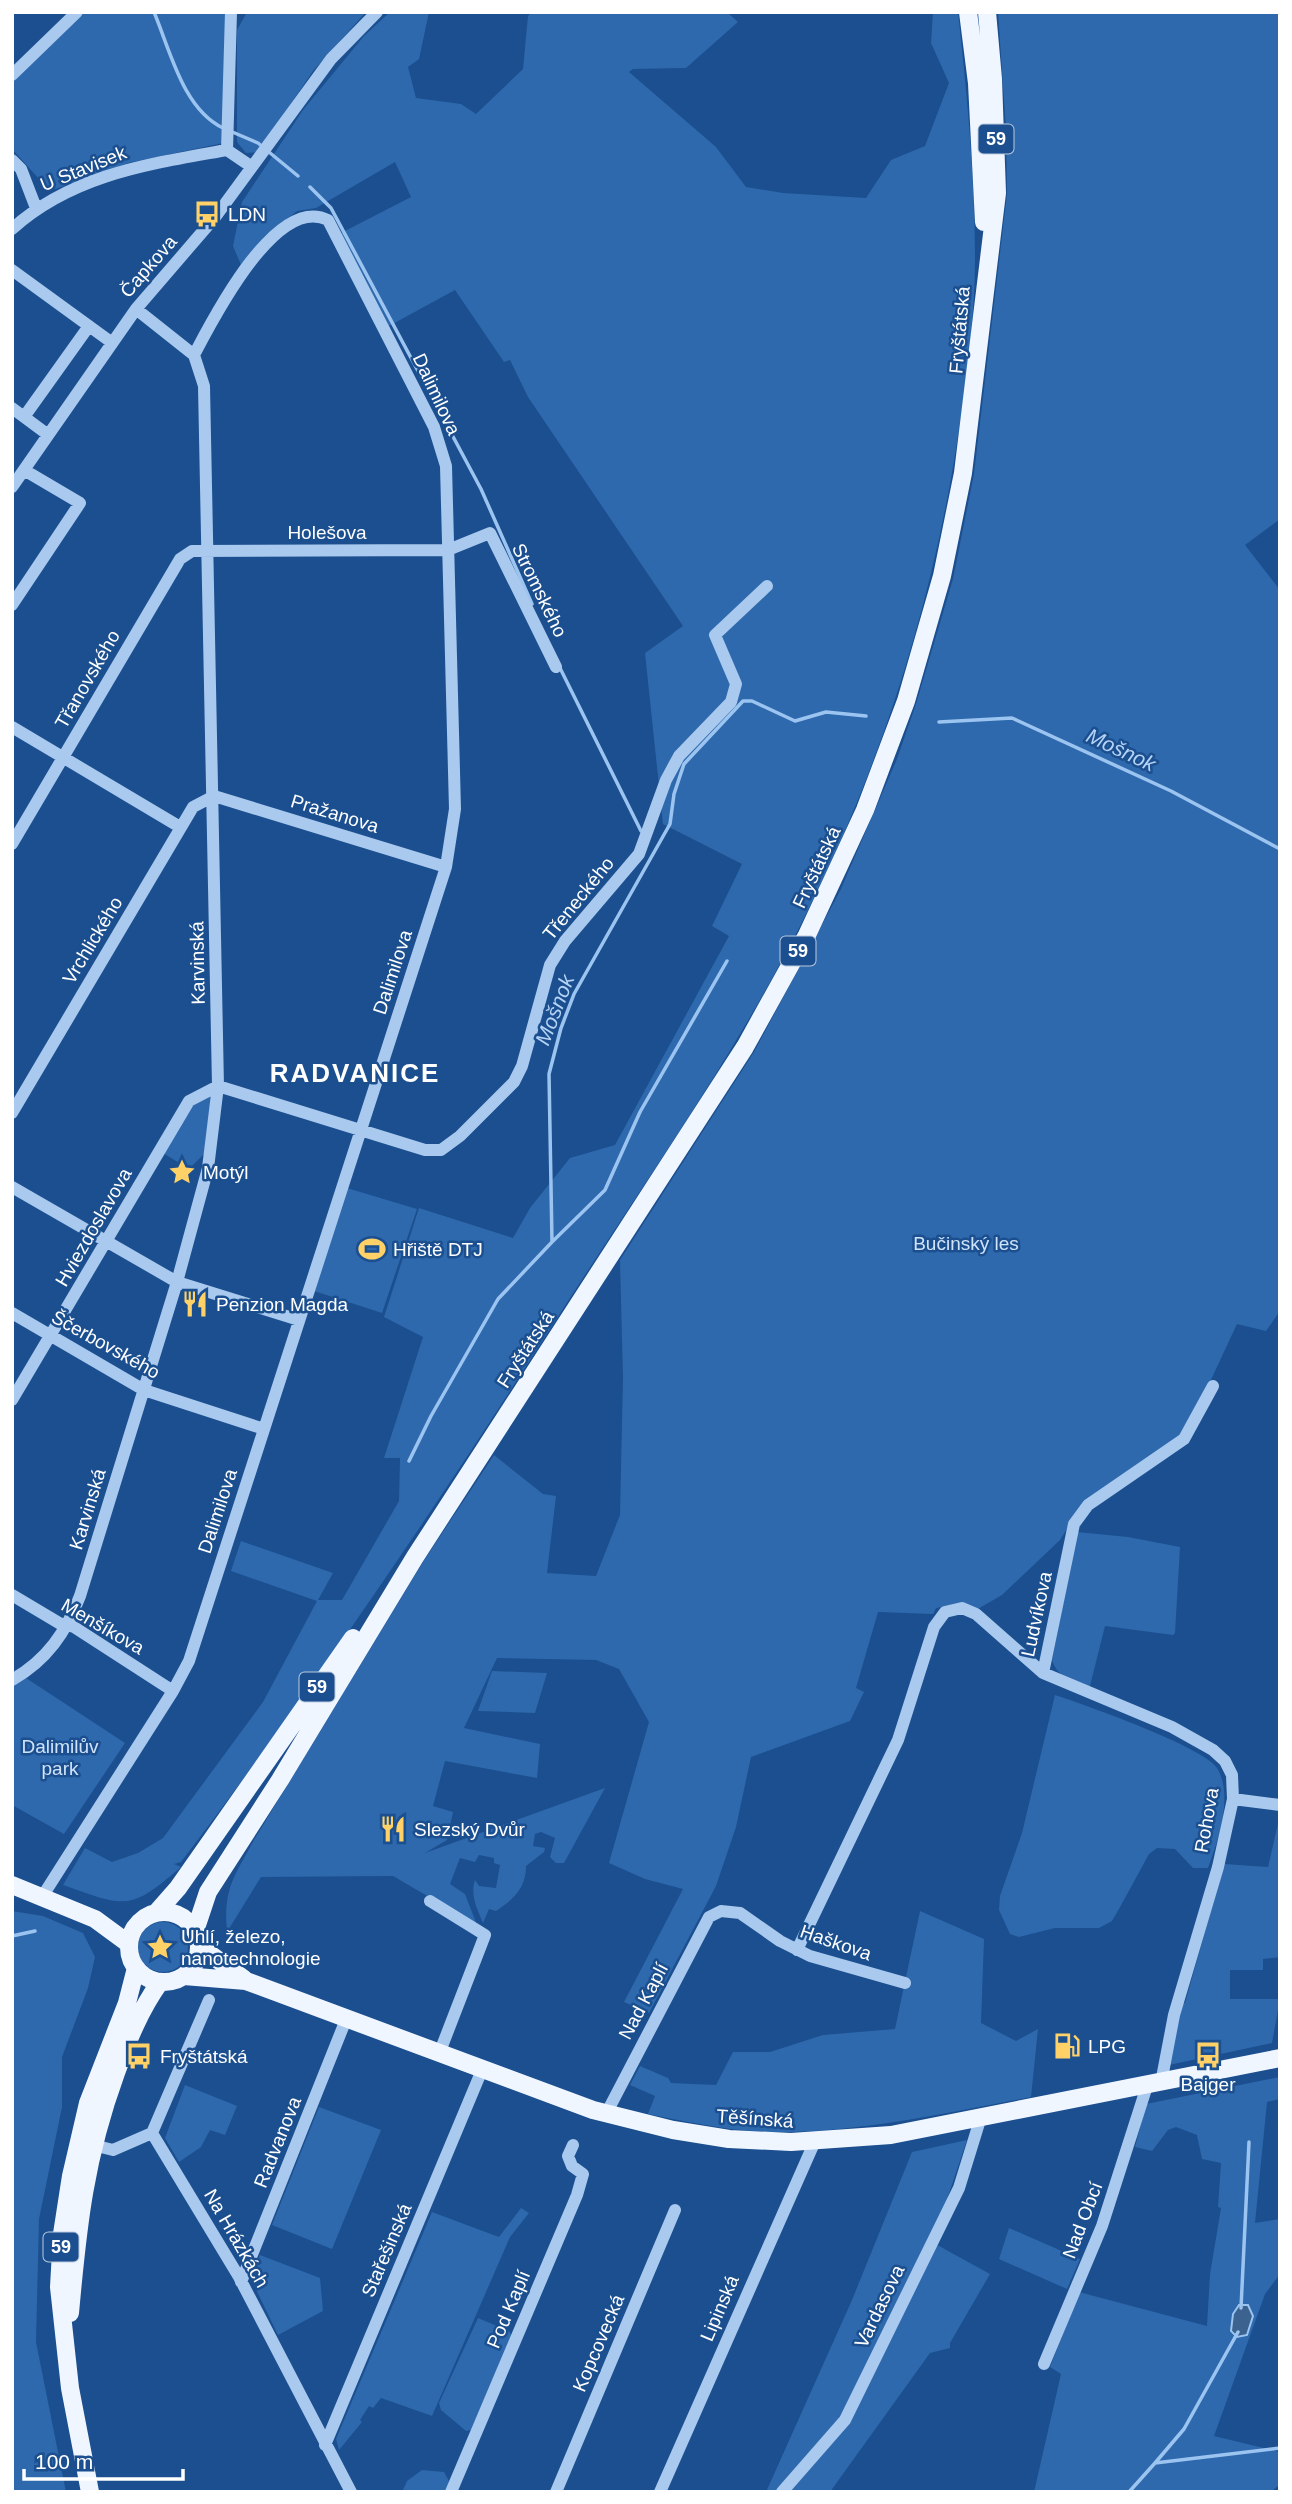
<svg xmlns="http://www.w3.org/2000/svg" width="1292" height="2504" font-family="Helvetica,sans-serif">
<rect width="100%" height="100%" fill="#1b4f8f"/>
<path fill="#2e69ad" d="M85,12H226L223,143L128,163L50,191L12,149V82Z
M247,12H366L313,71L258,152L246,153L237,142V30Z
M390,12H429L419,59L408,67L416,98L461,104L476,114L523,69L528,16L532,12H727L738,22L686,68L633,69L629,72L716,147L746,187L783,193L866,198L891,160L925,146L949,83L931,43L933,12H958C967,94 975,178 975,261C975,312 968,365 961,416C936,594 882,767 799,928C733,1057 649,1176 570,1298C447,1490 320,1680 181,1862L174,1864L181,1867C129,1912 126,1907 63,1885L85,1848L112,1862L138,1853L163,1838L263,1702L317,1601L231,1571L241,1541L333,1573L318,1600H342L399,1501L400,1458H384L423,1337L384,1317L419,1208L513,1238L530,1208L570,1158L615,1145L729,936L712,926L742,864L663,824L645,653L683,626L528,397L510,360L504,362L455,290L389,326L341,233L411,197L395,162L316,208L297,211L264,237L241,265L233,246L242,202L303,110L364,36Z
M998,12H1280V519L1245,545L1280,590V1311L1266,1331L1237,1324L1188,1429L1157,1455L1084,1502L1060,1540L1002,1595L976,1610L962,1604L936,1608L933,1614L878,1612L856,1688L864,1692L850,1721L751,1757L736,1827L716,1886L649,2013L624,2002L683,1889L645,1879L609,1863L649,1722L619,1669L596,1660L497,1658L464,1728L540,1744L537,1778L445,1761L433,1806L453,1812L447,1840L425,1853L605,1788L564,1863H556L550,1857L555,1838L541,1832L535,1834L533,1846L545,1848L544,1852L526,1866C526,1888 514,1899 496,1911L489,1909L483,1923C477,1908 470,1896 475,1880L479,1886L496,1888L500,1865L494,1863V1858L479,1855L475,1862L460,1858L450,1884L465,1894L477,1925L393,1876L261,1877L227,1932C223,1889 234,1877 254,1840L423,1562L494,1455L543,1494L556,1496L547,1573L596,1576L620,1515L623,1377L620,1260L754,1052L840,891L897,759L916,704L953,579L974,474L1007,194L1006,129Z
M211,1096L206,1152L189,1169L163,1153L190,1107Z
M347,1188L417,1209L382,1313L314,1291Z
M1077,1532L1128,1537L1180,1547L1175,1633L1173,1635L1105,1626L1089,1690C1074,1682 1057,1677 1052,1660Z
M492,1671L547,1673L535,1713L478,1711Z
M26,1678L125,1743L64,1834L12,1805V1686Z
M1055,1695C1083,1704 1204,1747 1217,1768C1234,1796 1218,1840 1208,1868H1193L1175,1849L1157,1848L1149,1854L1119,1909L1112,1921L1099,1928H1055L1019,1937L1010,1934L999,1910L1000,1896L1022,1833Z
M1280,1815V1957L1263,1959V1970H1230V1999H1280L1272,2043L1169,2065L1181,2003H1185L1224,1864L1268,1867Z
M12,1911L43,1916L83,1933L95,1957L88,1988L62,2057V2107L39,2219L36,2342L66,2492H12Z
M920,1911L984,1939L981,2023L1016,2041L1038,2029L1031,2097C945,2113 858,2133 770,2132C729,2131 688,2122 648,2114L655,2096L630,2085L640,2066L668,2078L671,2083L716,2085L733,2052H770L823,2035L895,2029Z
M138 1947a25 25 0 1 1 50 0a25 25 0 1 1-50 0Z
M1280,2077V2099L1267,2102L1255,2223L1280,2219V2274L1265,2294L1214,2436L1280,2452V2484L1271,2492H1034L1061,2374L1050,2367L1079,2292L1207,2326L1210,2274L1221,2208L1218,2207L1221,2163L1202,2159L1197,2135L1176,2127L1168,2130L1152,2151L1135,2147L1146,2104Z
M185,2085L237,2106L225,2135L210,2130L201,2147L179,2162L165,2138Z
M319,2107L381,2130L332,2249L272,2225Z
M967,2140L939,2223L930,2241L990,2274L950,2343V2348L930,2353L830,2492H766L852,2300L912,2152Z
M521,2208L529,2213L510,2237L432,2416L381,2398L373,2408L369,2406L360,2420L362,2422L339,2450L336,2439L432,2212L499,2237Z
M1009,2228L1080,2259L1067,2289L999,2259Z
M260,2255L320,2278L323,2311L278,2335L251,2279Z
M478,2318L509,2331L512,2336L471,2430L466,2431L441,2410L439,2403Z
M422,2470L444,2472L449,2481L447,2492H402L407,2481Z"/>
<path fill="#3c6290" stroke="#9cc4f0" stroke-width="2" d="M1239,2305H1248L1253,2316L1247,2335L1237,2337L1231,2331L1233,2314Z"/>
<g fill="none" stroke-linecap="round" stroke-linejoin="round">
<path stroke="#9cc4f0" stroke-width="3.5" d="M154,12C170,50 183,109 223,128
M230,131L258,143L298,176
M310,187L331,208L481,489L532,604
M560,668L641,831
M939,722L1012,718L1171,791L1280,849
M552,1242L605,1190L640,1112L727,961
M409,1461L431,1416L498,1299L552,1242L549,1074L561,1028L574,994L670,824L674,794L684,764L743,701H752L795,721L826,712L866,716
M12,1936L35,1931
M1241,2308L1249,2142
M1155,2463L1184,2429L1238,2332
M1129,2492L1155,2463L1280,2448"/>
<path stroke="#a9c9ee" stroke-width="12" d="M12,75L77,12
M227,150L231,12
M12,160L21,169L36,208
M12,229C73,174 150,164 227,150L252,167
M12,270L111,342
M12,408L47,434
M24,417L89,326
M12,487L136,309L216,216L331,59L377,12
M12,605L80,503L24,470
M12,727L180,827
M214,796L446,867
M12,844L180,559L192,551L448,550L490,533L556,667
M12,1113L193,807L214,796
M12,1187L177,1282L299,1320
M12,1313L144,1390L264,1429
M12,1400L189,1101L218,1086L425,1150H441L460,1136L514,1082L522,1066L550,965L565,941L639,854L666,780L679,756L731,702L736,684L715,635L767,586
M12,1595L59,1623L74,1627L173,1691
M1043,1673L1074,1524L1088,1505L1184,1439L1213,1386
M12,1680C47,1660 66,1632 80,1596L177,1282L208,1168L218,1086L204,386L194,355L136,309
M1233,1799L1280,1805
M42,1897L173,1691L189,1661L446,867L455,809L446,466L434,427L328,220C276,194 213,319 194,355
M430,1901L485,1935L439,2054
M797,1950L898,1740L934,1627L945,1612L962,1608L976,1614L1043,1673L1172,1727L1213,1750L1225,1761L1232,1775L1233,1799L1218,1867L1174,2015L1161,2083
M606,2114L709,1917L721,1911L740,1913L780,1941L810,1956L905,1983
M152,2133L239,2277L351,2492
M152,2133L209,2000
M93,2145L113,2150L152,2133
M241,2282L347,2017
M1044,2364L1102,2226L1147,2086
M325,2445L482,2070
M451,2492L577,2195L583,2174L572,2166L568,2156L573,2145
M556,2492L675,2210
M660,2492L815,2141
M782,2492L845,2420L959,2188L980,2120"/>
<path stroke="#f0f6ff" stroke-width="18" d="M968,12L977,83L984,222
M12,1885L95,1919L129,1944
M129 1947a35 35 0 1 1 70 0a35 35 0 1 1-70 0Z
M156,1913L178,1888L353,1638
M195,1931L208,1892L280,1780L415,1557L745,1047L807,935L865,810L906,701L942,576L963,473L997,193L993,79L987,12
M199,1946L244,1979
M184,1976L246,1981L593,2110L673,2130L729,2139L791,2142L891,2135L1280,2058
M70,2313C78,2223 85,2158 116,2073C128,2040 140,2010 160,1982
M90,2492L70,2388L59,2287L62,2234L71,2176L88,2103L127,2003L136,1968"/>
</g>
<defs>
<g id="bus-bare" transform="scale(2.1)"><path d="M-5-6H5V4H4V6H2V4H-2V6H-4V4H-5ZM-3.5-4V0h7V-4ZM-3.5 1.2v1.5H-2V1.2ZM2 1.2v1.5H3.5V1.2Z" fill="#ffd166" stroke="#1b4f8f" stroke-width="2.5" paint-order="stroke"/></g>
<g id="sight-bare" transform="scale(2.1)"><path d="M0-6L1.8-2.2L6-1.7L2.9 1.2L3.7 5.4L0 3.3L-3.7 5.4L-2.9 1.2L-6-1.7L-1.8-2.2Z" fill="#ffd166" stroke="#1b4f8f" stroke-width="2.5" paint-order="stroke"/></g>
<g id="stadium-bare" transform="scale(2.1)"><path d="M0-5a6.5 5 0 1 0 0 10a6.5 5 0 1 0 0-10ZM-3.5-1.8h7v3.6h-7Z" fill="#ffd166" stroke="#1b4f8f" stroke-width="2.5" paint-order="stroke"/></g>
<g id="restaurant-bare" transform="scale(2.1)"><path d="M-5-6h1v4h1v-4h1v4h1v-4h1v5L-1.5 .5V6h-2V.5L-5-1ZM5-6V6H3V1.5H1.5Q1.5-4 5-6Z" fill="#ffd166" stroke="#1b4f8f" stroke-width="2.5" paint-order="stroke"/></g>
<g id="fuel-bare" transform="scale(2.1)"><path d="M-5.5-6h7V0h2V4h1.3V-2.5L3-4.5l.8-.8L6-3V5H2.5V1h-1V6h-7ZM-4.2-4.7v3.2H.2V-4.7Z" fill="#ffd166" stroke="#1b4f8f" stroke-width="2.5" paint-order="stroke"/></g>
</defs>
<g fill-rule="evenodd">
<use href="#bus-bare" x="207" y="214"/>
<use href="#sight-bare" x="182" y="1172"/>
<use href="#stadium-bare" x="372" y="1249"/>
<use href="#restaurant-bare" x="195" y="1304"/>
<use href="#restaurant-bare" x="393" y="1829"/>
<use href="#sight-bare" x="160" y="1947"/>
<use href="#fuel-bare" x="1067" y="2046"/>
<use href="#bus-bare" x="1208" y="2055"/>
<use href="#bus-bare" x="139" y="2056"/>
</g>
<g text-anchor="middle" stroke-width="5" stroke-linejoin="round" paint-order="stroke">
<g fill="#1b4f8f" stroke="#bbcadd" stroke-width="2">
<rect x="978.5" y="124.5" width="35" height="29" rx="5"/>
<rect x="780.5" y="936.5" width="35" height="29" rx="5"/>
<rect x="299.5" y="1672.5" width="35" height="29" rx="5"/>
<rect x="43.5" y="2232.5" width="35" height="29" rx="5"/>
</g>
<g font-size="18" font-weight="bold" fill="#fff">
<text x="996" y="145">59</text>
<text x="798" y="957">59</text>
<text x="317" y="1693">59</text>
<text x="61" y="2253">59</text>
</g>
<g font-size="19" fill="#fff" stroke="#1b4f8f">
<text transform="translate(83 168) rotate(-22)" y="7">U Stavisek</text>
<text transform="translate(148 266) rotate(-49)" y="7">Čapkova</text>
<text transform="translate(959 330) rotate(-85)" y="7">Fryštátská</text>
<text transform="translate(437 394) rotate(65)" y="7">Dalimilova</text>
<text x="327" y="539">Holešova</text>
<text transform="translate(540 590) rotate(64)" y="7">Stromského</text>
<text transform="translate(87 679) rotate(-60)" y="7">Třanovského</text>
<text transform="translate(335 813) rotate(17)" y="7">Pražanova</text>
<text transform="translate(816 867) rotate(-65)" y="7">Fryštátská</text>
<text transform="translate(578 898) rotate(-51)" y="7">Třeneckého</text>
<text transform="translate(92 940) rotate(-59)" y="7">Vrchlického</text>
<text transform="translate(197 963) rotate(-91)" y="7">Karvinská</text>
<text transform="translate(392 972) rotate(-72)" y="7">Dalimilova</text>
<text transform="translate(93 1227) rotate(-60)" y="7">Hviezdoslavova</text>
<text transform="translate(106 1344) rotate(29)" y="7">Ščerbovského</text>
<text transform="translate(525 1349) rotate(-57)" y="7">Fryštátská</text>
<text transform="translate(87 1509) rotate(-73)" y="7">Karvinská</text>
<text transform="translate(217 1511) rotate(-72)" y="7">Dalimilova</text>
<text transform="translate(1036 1614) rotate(-78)" y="7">Ludvíkova</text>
<text transform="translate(103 1626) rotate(30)" y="7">Menšíkova</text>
<text transform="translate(1206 1820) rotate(-80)" y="7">Rohova</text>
<text transform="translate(836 1942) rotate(19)" y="7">Haškova</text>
<text transform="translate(643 2001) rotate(-62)" y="7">Nad Kaplí</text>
<text transform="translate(755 2118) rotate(4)" y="7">Těšínská</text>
<text transform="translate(277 2142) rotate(-68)" y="7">Radvanova</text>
<text transform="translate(1082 2220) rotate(-69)" y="7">Nad Obcí</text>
<text transform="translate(237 2238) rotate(60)" y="7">Na Hrázkách</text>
<text transform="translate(386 2250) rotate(-67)" y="7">Stařešinská</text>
<text transform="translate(879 2306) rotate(-64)" y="7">Vardasova</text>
<text transform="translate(719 2308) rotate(-67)" y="7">Lipinská</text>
<text transform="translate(508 2309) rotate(-67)" y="7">Pod Kaplí</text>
<text transform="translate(598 2343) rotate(-67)" y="7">Kopcovecká</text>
</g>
<g font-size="19" fill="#fff" stroke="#1b4f8f" text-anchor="start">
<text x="228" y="221">LDN</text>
<text x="203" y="1179">Motýl</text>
<text x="393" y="1256">Hřiště DTJ</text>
<text x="216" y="1311">Penzion Magda</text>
<text x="414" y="1836">Slezský Dvůr</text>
<text x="181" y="1943">Uhlí, železo,<tspan x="181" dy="22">nanotechnologie</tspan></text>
<text x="1088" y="2053">LPG</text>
<text x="160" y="2063">Fryštátská</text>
<text x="1208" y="2091" text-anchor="middle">Bajger</text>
</g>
<g font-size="19" fill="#cfe3fa" stroke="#1b4f8f">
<text x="966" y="1250">Bučinský les</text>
<text x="60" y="1753">Dalimilův<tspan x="60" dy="22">park</tspan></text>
</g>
<g font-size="21" font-style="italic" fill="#b5d3f5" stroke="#1b4f8f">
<text transform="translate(1121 750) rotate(25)" y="7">Mošnok</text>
<text transform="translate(555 1010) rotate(-69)" y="7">Mošnok</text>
</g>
<g font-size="26" font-weight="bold" letter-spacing="2" fill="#fff" stroke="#1b4f8f">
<text x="355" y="1082">RADVANICE</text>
</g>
</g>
<rect width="1292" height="2504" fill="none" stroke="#ffffff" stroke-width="28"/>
<path d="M24 2469v10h159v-10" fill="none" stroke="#ffffff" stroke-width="3.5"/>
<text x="35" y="2469" font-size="21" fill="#ffffff" stroke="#1b4f8f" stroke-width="5" paint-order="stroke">100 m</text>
</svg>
